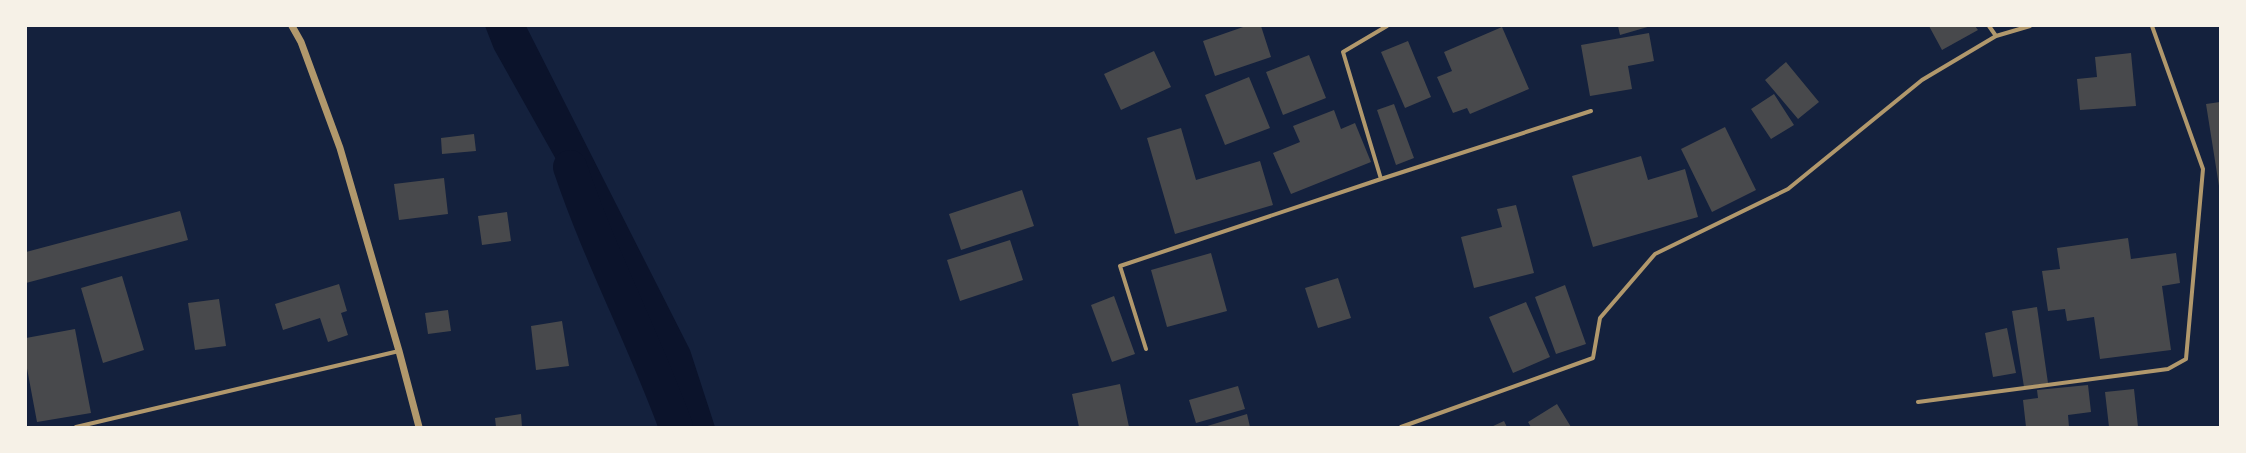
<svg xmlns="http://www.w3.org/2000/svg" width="2246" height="453" font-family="Cabin,sans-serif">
<rect width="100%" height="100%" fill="#14213d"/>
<path fill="#0b132b" d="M485,26H526L690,350L715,427H670L643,314L494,49Z"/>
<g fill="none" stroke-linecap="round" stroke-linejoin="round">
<path stroke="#0b132b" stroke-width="34" d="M570,167C600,256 644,339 676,427"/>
</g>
<path fill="#48494c" d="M1246,26H1261L1271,57L1215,76L1203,41Z
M1618,26H1651L1620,35Z
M1929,26H1975L1978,30L1942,50Z
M1502,27L1529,89L1470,114L1467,108L1453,113L1437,77L1452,71L1444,52Z
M1649,33L1654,61L1628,66L1632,89L1590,96L1581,45Z
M1408,41L1431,97L1405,108L1381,52Z
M1154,51L1171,87L1121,110L1104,74Z
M2131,53L2136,106L2080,110L2077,79L2097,77L2095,57Z
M1309,55L1326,98L1283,115L1266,72Z
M1786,62L1819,102L1798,119L1765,80Z
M1249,77L1270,128L1225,145L1205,95Z
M1774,94L1794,125L1771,139L1751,109Z
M2220,102V186H2219L2206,104Z
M1394,104L1414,158L1396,165L1377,110Z
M1334,110L1341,129L1355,123L1371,162L1291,194L1273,153L1300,142L1293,126Z
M1725,127L1756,190L1712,212L1681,149Z
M1181,128L1196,180L1260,161L1273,205L1175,234L1147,138Z
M474,134L476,151L442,154L441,138Z
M1641,156L1648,180L1685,169L1698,217L1593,247L1572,176Z
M444,178L448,214L399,220L394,184Z
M1022,190L1034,226L961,250L949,214Z
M1516,205L1534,273L1474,288L1461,237L1502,227L1497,209Z
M180,211L188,240L26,283V252Z
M507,212L511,241L482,245L478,216Z
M2128,238L2131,259L2176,253L2180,283L2162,286L2171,350L2100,359L2094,317L2067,321L2065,309L2048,311L2042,271L2060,269L2057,248Z
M1010,240L1023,280L960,301L947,260Z
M1211,253L1227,311L1167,327L1151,270Z
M122,276L144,350L103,363L81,288Z
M1338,278L1351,318L1318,328L1305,288Z
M339,284L347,311L341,313L348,335L328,342L320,318L283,330L275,304Z
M1565,285L1586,344L1556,354L1535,297Z
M1114,296L1135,354L1112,362L1091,305Z
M219,299L226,346L195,350L188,303Z
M1526,302L1550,357L1513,373L1489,317Z
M2037,307L2048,383L2024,387L2012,311Z
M448,310L451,331L428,334L425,313Z
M562,321L569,366L536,370L531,326Z
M2007,328L2016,373L1993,377L1985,333Z
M75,329L91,413L37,422L26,363V338Z
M1120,384L1129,427H1079L1072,394Z
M2088,385L2091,412L2068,415L2069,427H2026L2023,400L2038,398L2037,390Z
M1238,386L1245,409L1196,423L1189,400Z
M2134,389L2138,427H2109L2105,392Z
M1557,404L1571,427H1531L1528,422Z
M521,414L522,427H496L495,418Z
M1247,414L1250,427H1204Z
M1504,421L1507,427H1491Z"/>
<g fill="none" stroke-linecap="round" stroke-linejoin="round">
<path stroke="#b1986c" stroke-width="4" d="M1989,26L1996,36
M1381,179L1591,111
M1146,349L1120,266L1381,179L1343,52L1387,26
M1918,402L2168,369L2186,359L2203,169L2152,26
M76,427L399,351
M1401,427L1593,358L1600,318L1655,254L1788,189L1922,80L1996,36L2030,26"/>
<path stroke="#b1986c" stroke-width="7" d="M292,26L301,42L340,148L399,351L419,427"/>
</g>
<rect width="2246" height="453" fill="none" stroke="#f6f1e7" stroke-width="54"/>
</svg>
